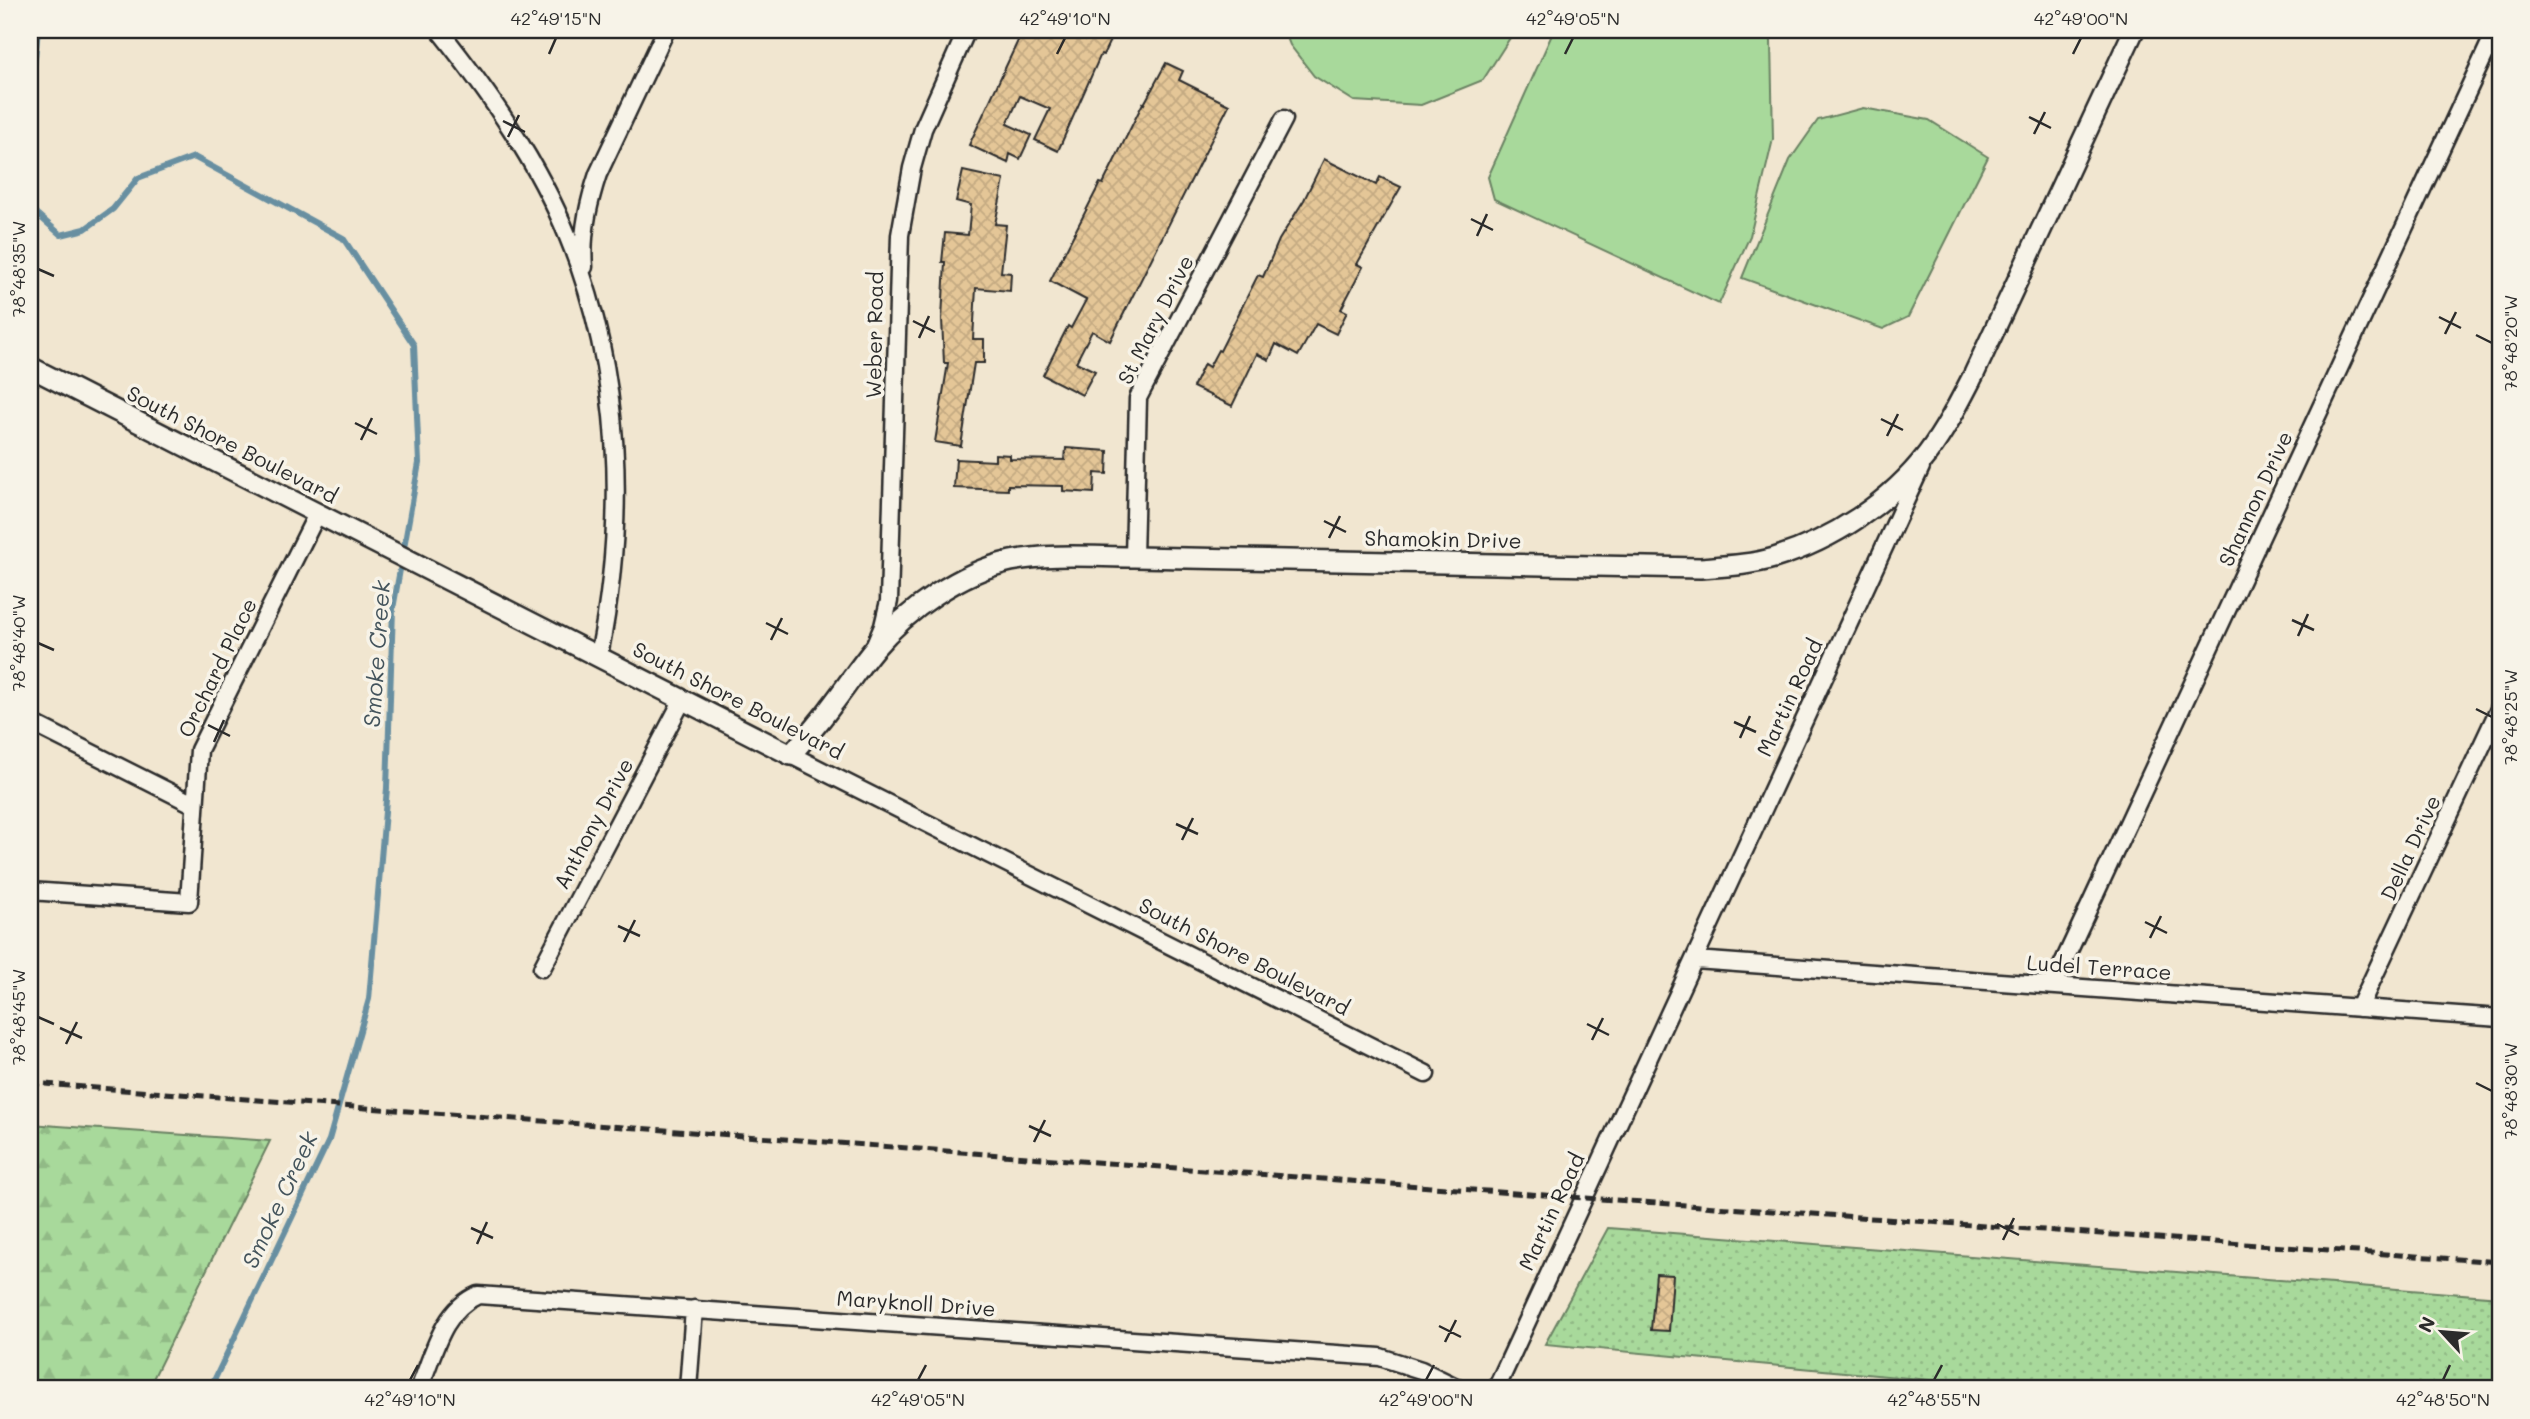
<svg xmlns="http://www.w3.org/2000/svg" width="2530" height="1419" font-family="Mali,sans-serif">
<defs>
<pattern id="grass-dots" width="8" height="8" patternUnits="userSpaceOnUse" patternTransform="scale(1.75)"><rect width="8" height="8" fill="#a8d99b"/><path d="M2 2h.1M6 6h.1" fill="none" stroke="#91ba86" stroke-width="1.8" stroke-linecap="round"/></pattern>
<pattern id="forest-firs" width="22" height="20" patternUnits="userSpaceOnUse" patternTransform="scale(1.75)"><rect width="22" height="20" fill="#a8d99b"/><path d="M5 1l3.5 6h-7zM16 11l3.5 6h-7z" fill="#91ba86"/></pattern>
<pattern id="building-cross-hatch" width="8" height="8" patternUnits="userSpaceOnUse" patternTransform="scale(1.75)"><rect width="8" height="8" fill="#e4c697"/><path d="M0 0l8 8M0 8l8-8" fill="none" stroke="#c4aa82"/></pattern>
</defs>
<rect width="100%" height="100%" fill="#f1e6d0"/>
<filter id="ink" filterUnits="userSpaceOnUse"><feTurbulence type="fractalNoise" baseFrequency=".0143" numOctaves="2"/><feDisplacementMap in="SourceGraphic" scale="14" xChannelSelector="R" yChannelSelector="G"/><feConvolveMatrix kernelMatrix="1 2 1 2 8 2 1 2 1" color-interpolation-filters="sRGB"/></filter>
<g filter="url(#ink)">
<path fill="url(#grass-dots)" stroke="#6a8263" stroke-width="2" d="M1608,1228L2500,1297V1389H2025L1545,1344Z"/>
<path fill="url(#forest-firs)" stroke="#6a8263" stroke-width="2" d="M30,1124L270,1141L148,1389H30Z"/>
<path fill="#a8d99b" stroke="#6a8263" stroke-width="2" d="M1284,30H1515L1483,80L1421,105L1354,101L1314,76L1290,45Z
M1554,30H1765L1771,41L1773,139L1750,236L1719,304L1494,199L1488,177Z
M1863,108L1929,120L1988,157L1908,317L1883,329L1742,278L1790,160L1818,120Z"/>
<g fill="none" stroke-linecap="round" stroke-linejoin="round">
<path stroke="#678fa1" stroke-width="6" d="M30,102L38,30
M30,208L61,235L85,229L113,209L138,178L194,157L343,238L414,345L419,463L393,609L387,788L369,999L329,1140L210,1389"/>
</g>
<path fill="url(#building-cross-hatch)" stroke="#2b2b2b" stroke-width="2" d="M1023,30H1062L1085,40L1090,30H1115L1103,55L1101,54L1058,151L1035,140L1050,109L1020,96L1007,124L1031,135L1020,159L1010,154L1008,163L969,145Z
M1166,63L1183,71L1179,80L1229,105L1110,341L1092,331L1076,362L1095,371L1082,395L1043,375L1068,326L1071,328L1086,300L1050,281L1100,183L1103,184L1143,103L1144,104Z
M1324,159L1376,185L1380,177L1401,187L1357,264L1363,267L1341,309L1347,312L1336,334L1316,324L1298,356L1276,344L1269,360L1257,354L1232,406L1193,387L1204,364L1209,367L1218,350L1220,351L1258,275L1263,277L1279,240L1304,200Z
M963,171L1004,180L995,224L1006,225L1001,272L1011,273L1010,291L976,288L973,339H984V363H974L961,446L935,442L948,363H944L942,319L945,262H942L945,233L968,235L971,205L956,201Z
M1066,448L1108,451L1107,474L1095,473L1094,493L1063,491V486L1008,485V490L954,488L956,459L995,461V454L1010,455V459L1065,460Z
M1656,1274L1673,1275L1669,1331L1651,1330Z"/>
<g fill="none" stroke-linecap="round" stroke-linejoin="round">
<g stroke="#2b2b2b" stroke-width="21">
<path id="minor" d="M439,30C489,93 538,162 568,237C622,369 627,516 599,655
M584,267C581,235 588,204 598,174L666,30
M1134,557L1138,398L1284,119
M875,645L883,626L889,601L900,235L912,168L923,129L967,30
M30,722L195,805
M791,755L1426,1074
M30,891L189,902L199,750L317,514
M1695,960L2500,1018
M542,968L683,699
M2053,985L2496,30
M2359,1008L2500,707
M419,1389C433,1356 442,1310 478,1295L1380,1357L1421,1370L1460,1389
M688,1389L694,1309
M1496,1389L1921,467"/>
</g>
<g stroke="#2b2b2b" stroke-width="24">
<path id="tertiary" d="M30,367L791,755C805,738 820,722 832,705C846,687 859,667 874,649C907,610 960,572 1011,561C1051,553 1094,557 1134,557L1700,568C1725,566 1750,565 1774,558C1833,540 1891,502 1928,453C1946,429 1960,401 1974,374L2134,30"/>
</g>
<use href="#minor" stroke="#f7f3e8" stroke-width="16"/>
<use href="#tertiary" stroke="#f7f3e8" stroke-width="19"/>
<path stroke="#2b2b2b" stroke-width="5" stroke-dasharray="10 5" stroke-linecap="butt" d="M30,1083L1486,1191L2500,1262"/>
</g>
</g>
<path fill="none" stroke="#2b2b2b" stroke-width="2.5" d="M549,54L556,38M1057,54L1065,38M1565,54L1573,38M2073,54L2081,38M2029,117L2051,128M503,121L525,132M2034,134L2045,112M508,137L519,115M1471,219L1493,230M1477,236L1487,214M38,269L54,276M2439,317L2461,328M913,321L935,332M2445,334L2456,312M2476,335L2492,343M919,338L929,316M1881,419L1903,430M355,423L377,434M1887,436L1898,414M361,440L372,418M1324,521L1346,532M1329,538L1340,516M2292,620L2314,630M766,623L788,634M2298,636L2308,614M771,640L782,618M38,643L54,650M2476,709L2492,717M1734,722L1756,732M208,725L230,736M1740,738L1750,716M214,742L224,720M1176,824L1198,834M1182,840L1193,818M2145,922L2167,933M618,926L640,936M2150,938L2161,916M624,942L635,920M38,1017L54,1024M1587,1024L1609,1035M60,1028L82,1038M1592,1040L1603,1018M66,1044L77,1022M2476,1083L2492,1091M1029,1126L1051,1136M1034,1142L1045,1120M1997,1224L2019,1235M471,1228L493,1238M2003,1240L2014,1218M477,1244L487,1222M1439,1326L1461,1337M1445,1342L1456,1320M410,1380L418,1365M918,1380L926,1365M1426,1380L1434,1365M1934,1380L1942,1365M2443,1380L2450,1365"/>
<g text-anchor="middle" stroke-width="7" stroke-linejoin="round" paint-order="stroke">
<g font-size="21" fill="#2b2b2b" stroke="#f7f3e8">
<text transform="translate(1156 320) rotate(-63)" y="7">St Mary Drive</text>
<text transform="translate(875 335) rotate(-89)" y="7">Weber Road</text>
<text transform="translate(232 445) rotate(27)" y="7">South Shore Boulevard</text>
<text transform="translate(2256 499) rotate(-65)" y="7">Shannon Drive</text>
<text transform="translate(1443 540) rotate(1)" y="7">Shamokin Drive</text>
<text transform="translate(218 668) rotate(-64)" y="7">Orchard Place</text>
<text transform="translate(1790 698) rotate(-65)" y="7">Martin Road</text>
<text transform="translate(738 701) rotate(27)" y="7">South Shore Boulevard</text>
<text transform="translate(594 824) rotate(-62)" y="7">Anthony Drive</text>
<text transform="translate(2411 848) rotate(-65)" y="7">Della Drive</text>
<text transform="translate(1244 957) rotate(27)" y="7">South Shore Boulevard</text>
<text transform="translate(2099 968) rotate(4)" y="7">Ludel Terrace</text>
<text transform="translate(1552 1212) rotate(-65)" y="7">Martin Road</text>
<text transform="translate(916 1304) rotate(4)" y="7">Maryknoll Drive</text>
</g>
<g font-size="23" font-style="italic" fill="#44545c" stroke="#f7f3e8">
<text transform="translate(377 654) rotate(-86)" y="8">Smoke Creek</text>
<text transform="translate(280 1200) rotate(-65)" y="8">Smoke Creek</text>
</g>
</g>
<rect width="2530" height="1419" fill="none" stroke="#f7f3e8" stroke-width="77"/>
<g transform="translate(2442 1332) rotate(296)" stroke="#f7f3e8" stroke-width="5" paint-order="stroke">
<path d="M0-5L12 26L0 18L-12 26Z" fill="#2b2b2b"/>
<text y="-10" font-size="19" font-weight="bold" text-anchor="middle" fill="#2b2b2b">N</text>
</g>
<rect x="38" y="38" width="2454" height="1342" fill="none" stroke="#2b2b2b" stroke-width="2.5"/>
<g font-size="18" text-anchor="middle" fill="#2b2b2b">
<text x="556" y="25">42°49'15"N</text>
<text x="1065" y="25">42°49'10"N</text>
<text x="1573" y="25">42°49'05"N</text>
<text x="2081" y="25">42°49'00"N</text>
<text transform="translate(19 269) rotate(-90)" y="6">78°48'35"W</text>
<text transform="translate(2511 343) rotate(-90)" y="6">78°48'20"W</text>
<text transform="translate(19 643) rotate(-90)" y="6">78°48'40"W</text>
<text transform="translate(2511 717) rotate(-90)" y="6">78°48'25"W</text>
<text transform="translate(19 1017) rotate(-90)" y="6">78°48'45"W</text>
<text transform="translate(2511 1091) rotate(-90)" y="6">78°48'30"W</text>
<text x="410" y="1406">42°49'10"N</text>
<text x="918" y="1406">42°49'05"N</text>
<text x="1426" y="1406">42°49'00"N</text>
<text x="1934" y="1406">42°48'55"N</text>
<text x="2443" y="1406">42°48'50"N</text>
</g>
</svg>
